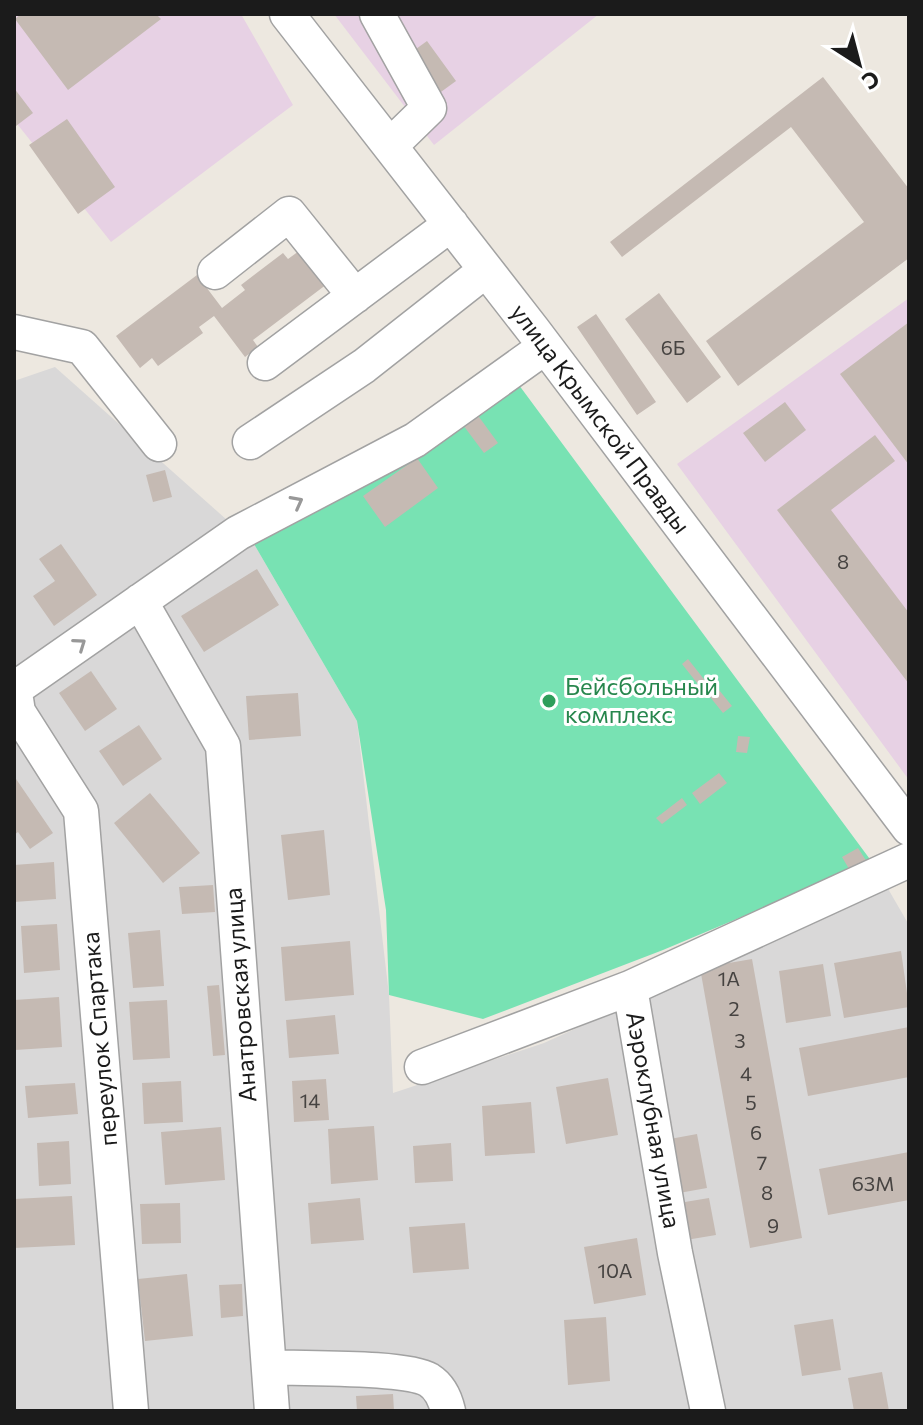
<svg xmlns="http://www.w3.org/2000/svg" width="923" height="1425" font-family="Commissioner,sans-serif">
<rect width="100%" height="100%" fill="#ede8e0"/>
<path fill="#d9d8d8" d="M55,367L254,544L357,721L389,995L393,1093L544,1043L887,887L909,925V1411H14V381Z"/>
<path fill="#e7d1e4" d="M14,14H241L293,105L111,242L14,120Z
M334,14H599L434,145Z
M909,298V780L677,464Z"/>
<path fill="#78e2b3" d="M513,377L872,862L663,950L483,1019L389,995L386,910L357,721L254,544L424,443Z"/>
<path fill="#c5bab3" d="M21,14H156L161,19L68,90L15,19Z
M427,41L456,81L434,97L405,57Z
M823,77L909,189V258L738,386L706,341L864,222L791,127L622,257L610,242Z
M14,88L33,113L16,126L14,123Z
M67,119L115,187L78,214L29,145Z
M299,251L331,281L253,340L258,347L245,357L214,316L199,327L203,333L158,366L152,358L140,368L116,336L197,275L222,308L245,290L241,285L283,253L288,259Z
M659,293L721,377L687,403L625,319Z
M596,314L656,402L637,415L577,327Z
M909,322V465L840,374Z
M785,402L806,430L765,462L743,433Z
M474,410L498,443L484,453L460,421Z
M875,435L895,461L831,510L909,613V684L777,510Z
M417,458L438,488L385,527L363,496Z
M165,470L172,497L153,502L146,475Z
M61,544L97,595L54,626L33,596L55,581L39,559Z
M257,569L279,605L204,652L181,616Z
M688,659L707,683L701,688L682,664Z
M91,671L117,709L85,731L59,693Z
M719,690L732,706L723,713L710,697Z
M298,693L301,736L249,740L246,696Z
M139,725L162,759L123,786L99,751Z
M738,736L750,737L747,753L736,752Z
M719,773L727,783L700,804L692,793Z
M14,776L53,833L30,849L18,832L14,835Z
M150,793L200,853L163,883L114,823Z
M682,798L687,805L662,824L656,818Z
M324,830L330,895L288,900L281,835Z
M858,848L867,862L849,869L842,857Z
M54,862L56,899L14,902V865Z
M213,885L215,912L182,914L179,887Z
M57,924L60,970L24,973L21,926Z
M160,930L164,986L133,988L128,933Z
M350,941L354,995L285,1001L281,947Z
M901,951L909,1007L844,1018L834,963Z
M752,959L802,1238L750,1248L700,968Z
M823,964L831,1016L786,1023L779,971Z
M219,985L225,1055L213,1056L207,986Z
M59,997L62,1047L15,1050L14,1000Z
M167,1000L170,1058L133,1060L129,1002Z
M335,1015L339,1054L289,1058L286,1020Z
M909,1027V1077L808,1096L799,1048Z
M608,1078L618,1135L566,1144L556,1087Z
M326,1079L329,1120L294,1122L292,1081Z
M181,1081L183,1122L144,1124L142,1083Z
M75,1083L78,1114L28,1118L25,1086Z
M531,1102L535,1153L485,1156L482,1106Z
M374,1126L378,1180L331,1184L328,1129Z
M221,1127L225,1180L165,1185L161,1132Z
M697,1134L707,1188L679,1193L670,1139Z
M69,1141L71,1184L39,1186L37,1143Z
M451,1143L453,1181L415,1183L413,1146Z
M909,1152V1200L828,1215L819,1169Z
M72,1196L75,1245L14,1248V1199Z
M360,1198L364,1240L311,1244L308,1203Z
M709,1198L716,1235L686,1240L679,1203Z
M180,1203L181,1243L142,1244L140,1204Z
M465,1223L469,1269L413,1273L409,1227Z
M637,1238L646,1295L594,1304L584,1247Z
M187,1274L193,1336L145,1341L138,1279Z
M242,1284L243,1316L221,1318L219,1285Z
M606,1317L610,1381L568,1385L564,1320Z
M833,1319L841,1370L802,1376L794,1325Z
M882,1372L889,1411H854L848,1378Z
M393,1394L394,1411H357L356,1396Z"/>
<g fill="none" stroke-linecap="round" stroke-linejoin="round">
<g stroke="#a2a2a2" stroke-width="37">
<path id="minor" d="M287,14L533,330L909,828
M377,14L429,108L390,146
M215,272L289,214L355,296
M14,332L82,347L159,444
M265,363L451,224
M250,442L364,366L486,270
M140,601L223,746L272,1411
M14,686L18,712L81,811L131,1411
M16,688L238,533L415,440L545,347
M630,988L675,1253L708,1411
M422,1067L630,988L909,860
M270,1367C303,1369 405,1366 429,1380C440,1387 445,1398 448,1411"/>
</g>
<use href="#minor" stroke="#fff" stroke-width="34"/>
</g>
<defs><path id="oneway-chevron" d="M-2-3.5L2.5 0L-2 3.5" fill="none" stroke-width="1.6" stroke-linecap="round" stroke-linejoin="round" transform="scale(2)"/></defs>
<g stroke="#989898">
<use href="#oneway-chevron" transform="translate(297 502) rotate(-28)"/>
<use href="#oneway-chevron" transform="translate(80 644) rotate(-35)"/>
</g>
<circle fill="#2e9e5b" stroke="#fff" stroke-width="3" cx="549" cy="701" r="8"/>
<g text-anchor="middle" stroke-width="6" stroke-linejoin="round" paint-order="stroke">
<g font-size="20" fill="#464341">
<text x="673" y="355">6Б</text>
<text x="843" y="569">8</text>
<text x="729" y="986">1А</text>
<text x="734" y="1016">2</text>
<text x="740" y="1048">3</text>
<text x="746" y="1081">4</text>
<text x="310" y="1108">14</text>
<text x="751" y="1110">5</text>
<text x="756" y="1140">6</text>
<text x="762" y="1170">7</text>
<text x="873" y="1191">63М</text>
<text x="767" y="1200">8</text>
<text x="773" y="1233">9</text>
<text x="615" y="1278">10А</text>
</g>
<g font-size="24" fill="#1b1b1b" stroke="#fff">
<text transform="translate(600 419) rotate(53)" y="8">улица Крымской Правды</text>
<text transform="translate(241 995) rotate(-94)" y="8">Анатровская улица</text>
<text transform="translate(100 1039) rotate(-95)" y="8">переулок Спартака</text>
<text transform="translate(653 1120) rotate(80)" y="8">Аэроклубная улица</text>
</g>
<g font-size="24" fill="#27864d" stroke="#fff" text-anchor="start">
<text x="565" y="695">Бейсбольный<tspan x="565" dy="28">комплекс</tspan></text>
</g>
</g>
<rect width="923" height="1425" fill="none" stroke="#1b1b1b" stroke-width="32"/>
<g transform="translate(859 64) rotate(144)" stroke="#ffffff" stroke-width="6" paint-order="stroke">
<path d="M0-6L14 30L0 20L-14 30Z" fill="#1b1b1b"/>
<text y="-12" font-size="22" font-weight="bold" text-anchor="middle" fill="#1b1b1b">С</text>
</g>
</svg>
